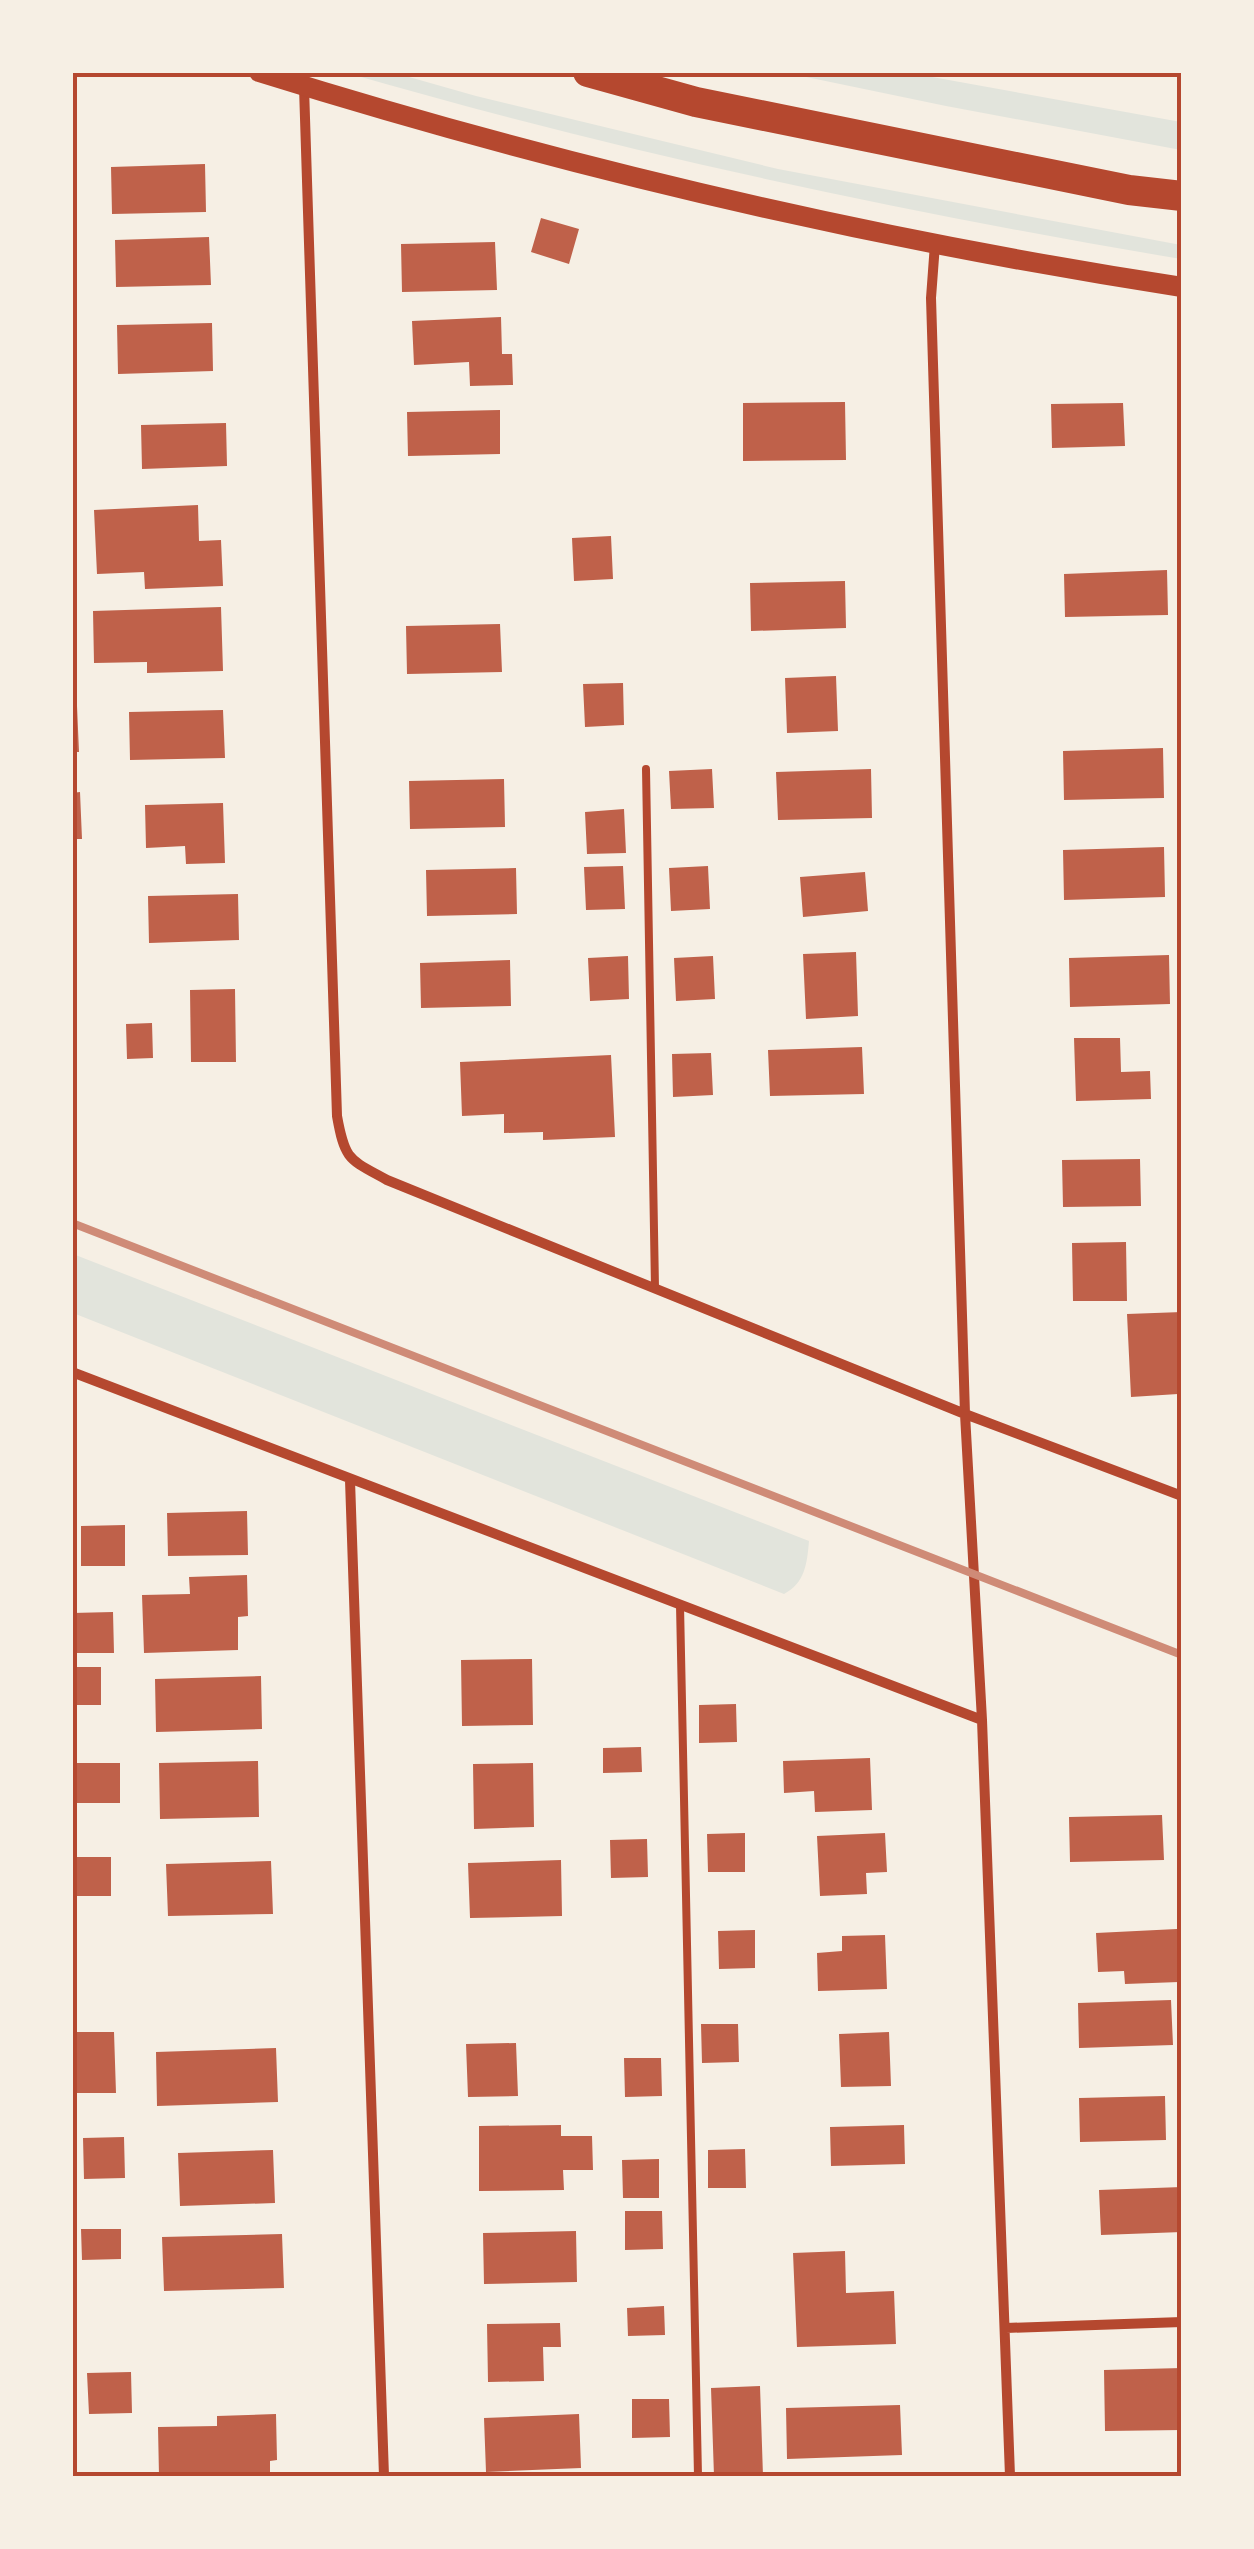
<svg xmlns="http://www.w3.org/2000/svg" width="1254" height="2549" font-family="'Asap Condensed',sans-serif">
<rect width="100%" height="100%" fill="#f6efe4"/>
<path fill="#e2e4dc" d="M347,73H395L476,96L778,169L1181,245V259C900,212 621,152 347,73Z
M787,73H910L1181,122V150L946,106Z
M73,1254L809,1541C807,1564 805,1583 784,1594L73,1313Z"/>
<path fill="#bf614a" d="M205,164L206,212L112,214L111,167Z
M541,218L579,229L569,264L531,252Z
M209,237L211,285L116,287L115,240Z
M495,242L497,290L402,292L401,244Z
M501,317L502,354H512L513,385L470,386L469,362L414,365L412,321Z
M212,323L213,371L118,374L117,325Z
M845,402L846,460L743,461V403Z
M1123,403L1125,446L1052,448L1051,404Z
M500,410V454L408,456L407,412Z
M226,423L227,466L142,469L141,425Z
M198,505L199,541L221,540L223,586L145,589L144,572L97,574L94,510Z
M611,536L613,579L574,581L572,538Z
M1167,570L1168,615L1065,617L1064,574Z
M845,581L846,628L751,631L750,583Z
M221,607L223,671L147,673V662L94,663L93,611Z
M500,624L502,672L407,674L406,626Z
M836,676L838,731L787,733L785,678Z
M623,683L624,725L585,727L583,684Z
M72,706H77L79,752H72Z
M223,710L225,758L130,760L129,712Z
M1163,748L1164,798L1064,800L1063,751Z
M712,769L714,808L671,809L669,771Z
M871,769L872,818L778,820L776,772Z
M504,779L505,827L410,829L409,781Z
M80,792L82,839H72V793Z
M223,803L225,863L186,864L185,846L146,848L145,805Z
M624,809L626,853L587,854L585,812Z
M1164,847L1165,897L1064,900L1063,850Z
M623,866L625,909L586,910L584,867Z
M708,866L710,909L671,911L669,868Z
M516,868L517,914L427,916L426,870Z
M865,872L868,911L803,917L800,877Z
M238,894L239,940L149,943L148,896Z
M856,952L858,1016L806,1019L803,954Z
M1169,955L1170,1004L1070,1007L1069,958Z
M628,956L629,999L590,1001L588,958Z
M713,956L715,999L676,1001L674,958Z
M510,960L511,1006L421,1008L420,963Z
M235,989L236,1062H191L190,990Z
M152,1023L153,1058L127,1059L126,1024Z
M1074,1038H1120L1121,1072L1150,1071L1151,1099L1076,1101Z
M862,1047L864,1094L770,1096L768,1050Z
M711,1053L713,1095L673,1097L672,1054Z
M611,1055L615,1137L543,1140V1132L504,1133V1114L462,1116L460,1062Z
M1140,1159L1141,1206L1063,1207L1062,1160Z
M1126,1242L1127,1301H1073L1072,1243Z
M1182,1312L1178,1394L1131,1397L1127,1314Z
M247,1511L248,1555L168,1556L167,1513Z
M125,1525V1566H81V1526Z
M247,1575L248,1616L238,1617V1650L144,1653L142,1595L190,1594L189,1577Z
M113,1612L114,1653H72V1613Z
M532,1659L533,1725L462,1726L461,1660Z
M72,1667H101V1705H72Z
M261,1676L262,1729L156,1732L155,1679Z
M736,1704L737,1742L699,1743V1705Z
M641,1747L642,1772L603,1773V1748Z
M870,1758L872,1810L815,1812L814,1791L784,1793L783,1761Z
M258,1761L259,1817L160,1819L159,1763Z
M75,1763H120V1803H75Z
M533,1763L534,1827L474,1829L473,1764Z
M1162,1815L1164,1860L1070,1862L1069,1817Z
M745,1833V1872H708L707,1834Z
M885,1833L887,1872L866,1873L867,1894L820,1896L817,1836Z
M647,1839L648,1877L611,1878L610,1840Z
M72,1857H111V1896H72Z
M561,1860L562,1916L470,1918L468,1863Z
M271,1861L273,1914L168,1916L166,1864Z
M1177,1929L1179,1982L1125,1984L1124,1971L1098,1972L1096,1933Z
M755,1930V1968L719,1969L718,1931Z
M885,1935L887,1989L818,1991L817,1953L842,1951V1936Z
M1171,2000L1173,2045L1079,2048L1078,2003Z
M701,2024H738L739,2062L702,2063Z
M72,2032H114L116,2093H73Z
M889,2032L891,2086L841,2087L839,2034Z
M516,2043L518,2096L468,2097L466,2044Z
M276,2048L278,2102L157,2106L156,2052Z
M624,2058H661L662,2096L625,2097Z
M1165,2096L1166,2140L1080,2142L1079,2098Z
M561,2125V2136H592L593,2170H563L564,2190L479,2191V2126Z
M904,2125L905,2164L831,2166L830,2127Z
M124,2137L125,2178L84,2179L83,2138Z
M745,2149L746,2188H708V2150Z
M273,2150L275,2203L180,2206L178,2153Z
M659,2159V2198H623L622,2160Z
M1182,2187V2232L1101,2235L1099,2190Z
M625,2211H662L663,2249L625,2250Z
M81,2229H121V2259L82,2260Z
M576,2231L577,2282L484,2284L483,2233Z
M282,2234L284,2288L164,2291L162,2237Z
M845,2251L846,2293L894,2291L896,2344L797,2347L793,2253Z
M664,2306L665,2335L628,2336L627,2308Z
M560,2323L561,2347H543L544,2381L488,2382L487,2324Z
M1182,2368V2430L1105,2431L1104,2370Z
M131,2372L132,2413L89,2414L87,2373Z
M760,2386L763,2476H714L711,2388Z
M632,2399H669L670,2437L632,2438Z
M900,2405L902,2455L787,2459L786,2408Z
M276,2414L277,2460L270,2461V2476H159L158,2427L217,2426V2416Z
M579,2414L581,2468L486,2472L484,2418Z"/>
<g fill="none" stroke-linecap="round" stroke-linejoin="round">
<path stroke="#b5482f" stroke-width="8" d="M646,769L655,1288
M680,1605L698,2476"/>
<path stroke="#b5482f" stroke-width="10" d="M304,87L337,1116C345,1161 349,1159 387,1180L965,1414L1182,1496
M935,244L931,298L965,1414L982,1720L1010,2476
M72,1372L982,1720
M350,1480L384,2476
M1006,2328L1182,2322"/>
<path stroke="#b5482f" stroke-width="20" d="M259,72C560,166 870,239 1182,287"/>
<path stroke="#b5482f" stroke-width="30" d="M588,72L696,102L1129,190L1182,196"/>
<path stroke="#cf8b77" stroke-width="8" d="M72,1223L1182,1655"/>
</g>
<rect width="1254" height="2549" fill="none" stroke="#f6efe4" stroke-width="150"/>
<rect x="75" y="75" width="1104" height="2399" fill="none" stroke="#b5482f" stroke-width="4"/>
</svg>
